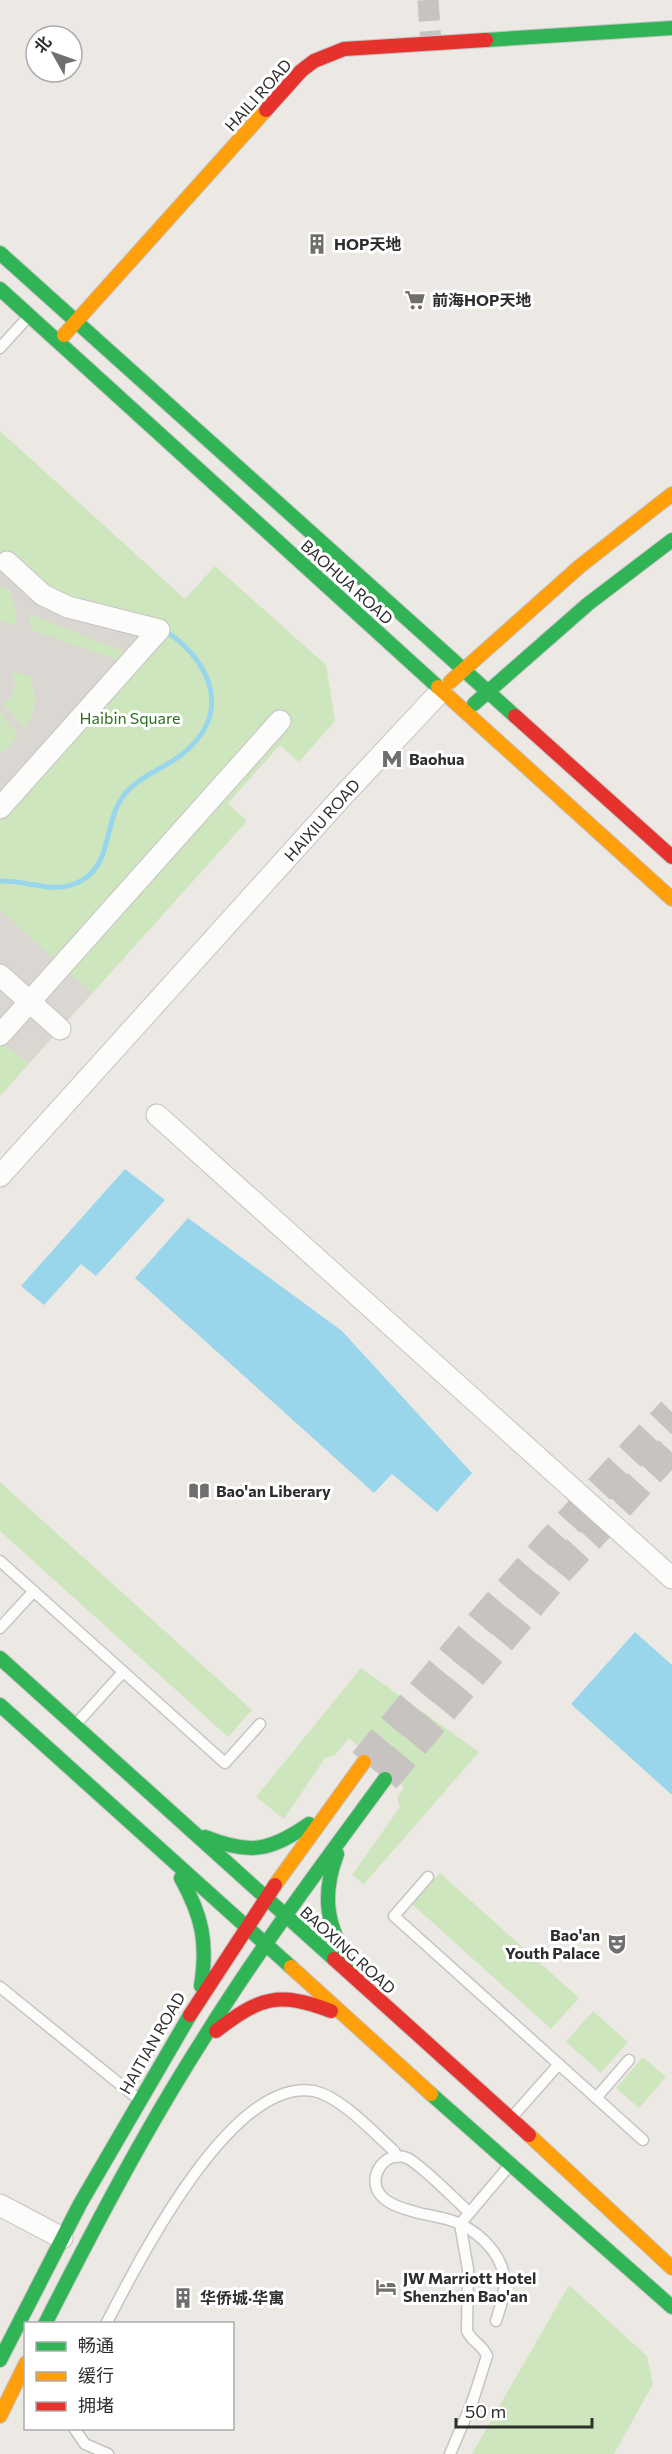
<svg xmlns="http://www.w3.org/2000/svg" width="672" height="2454" font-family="Commissioner,'Noto Sans SC',sans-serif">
<rect width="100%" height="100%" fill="#ece8e4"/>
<path fill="#cee6be" d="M0,431L185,599L215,566L326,665L335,721L299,762L280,745L228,803L247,821L0,1096Z
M0,1482L252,1710L228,1737L0,1531Z
M361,1668L479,1752L364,1884L352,1875L400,1807L397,1798L404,1787L349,1738L335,1755L325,1758L284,1819L256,1797Z
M440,1873L579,1998L551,2029L412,1904Z
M593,2011L628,2042L601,2073L566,2042Z
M643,2057L666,2077L639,2108L616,2088Z
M569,2285L647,2356L653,2384L614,2454H472Z"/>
<path fill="#dad6d2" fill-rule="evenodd" d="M0,562L25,580L159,630L0,808V753L6,750L18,736L0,711V621L16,626V611L10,591L0,585ZM29,614L125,652L117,660L31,630ZM13,672L31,676L35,699L34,713L25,729L3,705L13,694L15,687Z
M0,910L92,993L28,1064L0,1039Z"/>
<path fill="#99d6ec" d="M125,1169L165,1200L96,1276L81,1264L44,1305L21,1286Z
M188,1218L342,1331L472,1473L437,1512L392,1474L374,1493L135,1278Z
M635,1632L672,1665V1795L571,1704Z"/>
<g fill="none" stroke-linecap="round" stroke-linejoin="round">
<path stroke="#99d6ec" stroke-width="5" d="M0,881C30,880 56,897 84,879C111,863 105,822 122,798C136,777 162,770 181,755C232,716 214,664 167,632"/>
<path stroke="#c6c3c0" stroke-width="21" stroke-dasharray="21 10" stroke-linecap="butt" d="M428,0L431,43"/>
<path stroke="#c6c3c0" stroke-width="30" stroke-dasharray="30 15" stroke-linecap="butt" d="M364,1762C463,1642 564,1524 672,1412
M385,1779L562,1567L672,1448"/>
<g stroke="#c5c4c5" stroke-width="13">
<path id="lane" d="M0,348L28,317
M0,1561L225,1763L260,1724
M0,1628L34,1591
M77,1723L123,1672
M428,1877L394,1916L643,2140
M0,1987L137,2098
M596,2098L629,2060
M513,2116L559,2064
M469,2212C455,2200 422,2165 407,2158C387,2149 367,2175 379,2193C387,2205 405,2209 419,2213C432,2216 446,2218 458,2223C484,2235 508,2260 504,2290C503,2301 499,2311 496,2321
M106,2324C138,2263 231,2076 314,2091C341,2097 373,2132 394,2151L397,2157
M74,2428L85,2444L108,2454
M450,2454L473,2400L487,2356C483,2345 472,2342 467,2331L468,2269L460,2224L510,2165"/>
</g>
<g stroke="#c5c4c5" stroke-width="23">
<path id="street" d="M0,808L159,630L68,607L43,595L7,562
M0,975L60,1029
M0,1035L280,721
M157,1115L672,1578
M0,1176L340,799L441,691
M0,2205L62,2238"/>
</g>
<g stroke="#c5c4c5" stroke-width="16">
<path id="fast" d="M486,40L672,28
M0,253L515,716
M0,289L438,687
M474,704L588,604L672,540
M0,1658L334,1959
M0,1705L291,1967
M205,1837C250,1855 270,1851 309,1824
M337,1854C320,1899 328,1927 351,1967
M181,1878C202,1916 208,1942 201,1986
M431,2094L672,2307
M45,2324C94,2228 144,2132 202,2041C258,1950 322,1865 385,1779
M0,2360L80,2204L190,2015"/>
</g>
<g stroke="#c5c4c5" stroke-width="16">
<path id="slow" d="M64,335L266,110
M450,682L579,567L672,494
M438,687L672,899
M275,1885L364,1762
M291,1967L431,2094
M529,2135L672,2268
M0,2416L26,2363"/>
</g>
<g stroke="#c5c4c5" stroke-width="16">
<path id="jam" d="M266,110L301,71L314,61L344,49L486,40
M515,716L672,857
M334,1959L529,2135
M190,2015L275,1885
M216,2031C260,1997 278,1991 331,2011"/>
</g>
<use href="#lane" stroke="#fcfcfb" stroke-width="10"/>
<use href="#street" stroke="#fcfcfb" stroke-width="21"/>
<use href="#fast" stroke="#30b455" stroke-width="14"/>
<use href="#slow" stroke="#ff9f0a" stroke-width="14"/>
<use href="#jam" stroke="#e5322d" stroke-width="14"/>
</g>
<defs>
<g id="building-bare" transform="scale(1.62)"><path d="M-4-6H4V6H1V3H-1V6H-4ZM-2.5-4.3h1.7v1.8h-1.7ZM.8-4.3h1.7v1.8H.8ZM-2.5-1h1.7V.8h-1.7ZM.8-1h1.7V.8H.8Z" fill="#706f6e" stroke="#fff" stroke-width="2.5" paint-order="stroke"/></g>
<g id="supermarket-bare" transform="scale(1.62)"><path d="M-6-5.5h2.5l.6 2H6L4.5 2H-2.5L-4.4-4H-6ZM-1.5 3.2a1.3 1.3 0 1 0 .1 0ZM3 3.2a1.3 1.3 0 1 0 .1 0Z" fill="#706f6e" stroke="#fff" stroke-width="2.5" paint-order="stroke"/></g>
<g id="metro-bare" transform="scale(1.62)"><path d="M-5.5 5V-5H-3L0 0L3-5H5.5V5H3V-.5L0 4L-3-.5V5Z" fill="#706f6e" stroke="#fff" stroke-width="2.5" paint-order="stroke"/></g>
<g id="library-bare" transform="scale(1.62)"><path d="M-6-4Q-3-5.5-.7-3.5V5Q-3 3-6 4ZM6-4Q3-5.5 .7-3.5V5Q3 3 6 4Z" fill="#706f6e" stroke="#fff" stroke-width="2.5" paint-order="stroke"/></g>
<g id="theatre-bare" transform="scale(1.62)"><path d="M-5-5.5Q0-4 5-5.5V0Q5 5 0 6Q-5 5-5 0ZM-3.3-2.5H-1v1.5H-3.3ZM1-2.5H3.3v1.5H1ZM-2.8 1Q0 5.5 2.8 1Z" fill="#706f6e" stroke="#fff" stroke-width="2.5" paint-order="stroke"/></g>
<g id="hotel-bare" transform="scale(1.62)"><path d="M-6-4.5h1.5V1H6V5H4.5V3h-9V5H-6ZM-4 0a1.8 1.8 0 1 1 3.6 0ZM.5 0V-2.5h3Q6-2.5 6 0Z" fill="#706f6e" stroke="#fff" stroke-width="2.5" paint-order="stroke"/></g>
</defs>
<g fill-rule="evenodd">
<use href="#building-bare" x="317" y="244"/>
<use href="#supermarket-bare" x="415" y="300"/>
<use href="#metro-bare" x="392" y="759"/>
<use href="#library-bare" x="199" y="1491"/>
<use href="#theatre-bare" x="617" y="1944"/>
<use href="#hotel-bare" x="386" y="2287"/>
<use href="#building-bare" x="183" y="2298"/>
</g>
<g text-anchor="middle" stroke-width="6" stroke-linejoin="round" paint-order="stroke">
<g font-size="16" fill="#2e2e2e" stroke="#fff">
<text transform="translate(258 95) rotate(-48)" y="6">HAILI ROAD</text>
<text transform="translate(347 582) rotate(42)" y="6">BAOHUA ROAD</text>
<text transform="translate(322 820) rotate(-48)" y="6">HAIXIU ROAD</text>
<text transform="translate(348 1950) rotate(42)" y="6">BAOXING ROAD</text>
<text transform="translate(152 2043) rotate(-60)" y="6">HAITIAN ROAD</text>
</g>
<g font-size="16" font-weight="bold" fill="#2e2e2e" stroke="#fff" text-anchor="start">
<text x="334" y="250">HOP天地</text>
<text x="432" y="306">前海HOP天地</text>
<text x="409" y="765">Baohua</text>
<text x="216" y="1497">Bao'an Liberary</text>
<text x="600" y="1941" text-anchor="end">Bao'an<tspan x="600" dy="18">Youth Palace</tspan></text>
<text x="403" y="2284">JW Marriott Hotel<tspan x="403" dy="18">Shenzhen Bao'an</tspan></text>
<text x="200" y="2304">华侨城·华寓</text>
</g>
<g font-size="16" fill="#2c6e1b" stroke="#fff">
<text x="130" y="724">Haibin Square</text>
</g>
</g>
<rect x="24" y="2322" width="210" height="108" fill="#ffffff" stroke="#ababab" stroke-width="1.5"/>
<rect x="36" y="2342" width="30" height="9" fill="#30b455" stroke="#ababab" stroke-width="1.5"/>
<text x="78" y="2352" font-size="18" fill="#2e2e2e">畅通</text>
<rect x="36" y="2372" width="30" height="9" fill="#ff9f0a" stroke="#ababab" stroke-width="1.5"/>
<text x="78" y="2382" font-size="18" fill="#2e2e2e">缓行</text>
<rect x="36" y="2402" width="30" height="9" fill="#e5322d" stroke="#ababab" stroke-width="1.5"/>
<text x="78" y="2412" font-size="18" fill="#2e2e2e">拥堵</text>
<g transform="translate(54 54) rotate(310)"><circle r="28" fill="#ffffff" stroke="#ababab" stroke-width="1.5"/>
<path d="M0-4.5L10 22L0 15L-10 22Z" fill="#706f6e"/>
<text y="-9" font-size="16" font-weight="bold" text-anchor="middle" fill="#2e2e2e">北</text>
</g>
<path d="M456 2418v9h136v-9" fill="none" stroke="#2e2e2e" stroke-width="3"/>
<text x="465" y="2418" font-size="18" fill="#2e2e2e" stroke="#ffffff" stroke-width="4.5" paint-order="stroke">50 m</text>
</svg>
